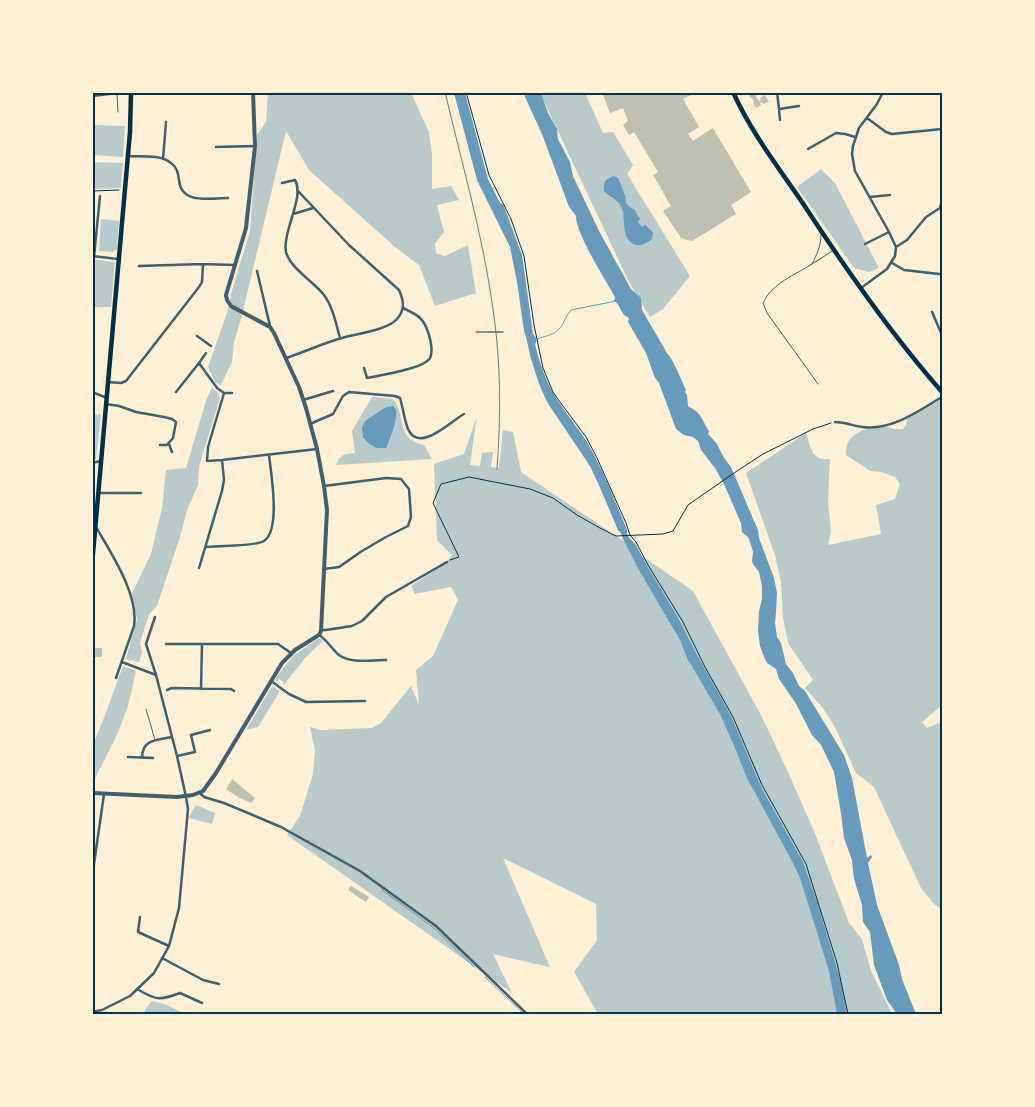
<svg xmlns="http://www.w3.org/2000/svg" width="1035" height="1107" font-family="'Noto Serif',serif">
<rect width="100%" height="100%" fill="#fdf0d5"/>
<path fill="#b9caca" d="M268,93H411L429,132L432,155V189L451,186L459,200L437,205L444,232L435,244L436,253L445,256L468,245L476,293L435,306L419,265L395,247L309,170L286,131L241,319L234,342L232,362L221,385L215,382L208,367L228,310L231,294L250,231L257,135L266,122Z
M540,93H585L603,133L613,132L633,165L627,174L690,276L663,309L650,317L628,280Z
M93,125L125,126L123,157L93,155Z
M93,162L123,163L121,188L93,189Z
M821,169L835,183L879,268L869,272L854,268L797,187Z
M101,219L119,221L117,249L112,252L99,251Z
M93,259L115,262L111,307H93Z
M212,387L218,393L220,398L199,466L198,485L187,510L181,534L157,606L149,614L140,643L142,652L139,662L126,659L137,619L132,593L151,554L162,508L166,470L186,468L206,401Z
M372,397L393,399C407,416 395,440 424,445L432,459L336,465C339,454 345,454 355,453L352,431Z
M942,399V705L922,722L927,728L939,723L942,728V909L935,905L921,888L874,787L856,773L835,727L823,708L805,688L813,680L788,643L783,618L781,582L775,555L746,473L806,433C811,448 811,461 830,459L828,500L831,531L828,545L881,534L876,505L895,499L900,484L895,477L881,472L870,471L846,455C844,432 869,426 887,427C893,428 897,430 903,429L906,425L907,419Z
M101,414L96,459L92,462L93,415Z
M477,416L470,465L480,466L482,453L493,452L491,467L499,468L503,430L513,432L521,472L625,542L627,546L693,591L762,717L787,770L814,831L849,923L862,939L871,971L892,1014H598L574,972L597,940L596,904L503,858L550,967L493,954L512,993L287,835L300,816L313,774L315,750L310,727L320,730L372,728L381,723L411,686L419,705L416,670L433,656L458,600L451,587L415,594L411,586L445,564L452,555L437,540L434,464L464,454Z
M318,639H321L323,641L305,658L283,686L284,682L279,679L277,682L275,680L281,671L293,656Z
M123,666L136,671L128,706L117,735L93,782V744L104,718Z
M273,687L280,691L258,727L246,730L271,688Z
M196,805L215,813L212,824L189,818L192,811Z
M152,1001L167,1005L185,1014H145V1010Z"/>
<path fill="#669bbc" d="M454,93H465L485,168L488,179L500,203L503,204L522,255L533,334L536,338V343L535,344C540,365 547,384 558,401C567,415 578,428 587,442C603,470 615,501 627,530C626,537 632,540 636,545L647,566L677,616L697,655L731,716L762,789L803,862L818,905L840,979L847,1014H837L829,971L800,878L793,863L747,778L735,748L720,714L687,658L680,640L640,572L623,539L621,533L618,530L598,483L590,466L549,405C540,389 535,372 530,355C528,347 527,338 524,331L517,282L510,247L477,180Z
M524,93H541L548,113L557,129L558,139L570,162L573,176L599,231L631,289L641,298L642,310L667,353C674,360 681,380 686,390L685,392L687,395L688,406C703,414 701,419 709,431L708,434L717,444L724,458L731,467L758,530L759,538L774,578L777,593L776,612L775,623L777,637L781,643L786,664L793,673L799,686L805,691L844,755L852,778L867,858L871,855L872,857L868,863L877,905L899,965L902,979L916,1014H897L887,1000L874,965L870,932L863,922L862,905L854,879L852,860L844,838L841,813L834,772L821,745L812,735L795,702L779,679L776,669L767,663L765,659L760,646L758,630L759,611L762,599V586L759,572L753,564L752,561L753,552L750,542L748,537L742,532L741,523L724,484L715,468L701,450L698,441L693,437L684,435L676,429L659,383L655,378L646,353L628,322L629,319C628,317 626,316 624,315C620,311 620,304 614,301L615,297C605,279 576,234 576,216L570,208L568,204L542,134L525,97Z
M614,176L618,178L625,195L626,203L631,208L634,209L640,219L638,222L642,227L645,225L653,232L652,239C649,241 645,244 641,245C628,247 624,233 624,223C623,219 624,214 623,211C619,198 611,199 604,191C604,181 604,180 614,176Z
M393,406L396,410C397,424 391,435 386,448H377L369,444L363,437L362,428L365,421L386,407Z"/>
<g fill="none" stroke-linecap="round" stroke-linejoin="round">
<path stroke="#669bbc" stroke-width="1" d="M537,339C545,336 555,335 560,328C565,322 566,315 571,310L616,301
M382,890L435,929L474,967
M485,977L524,1014"/>
</g>
<path fill="#bec0b2" d="M602,92H690L691,95L683,99L699,127L688,134L693,141L713,128L751,192L731,205L736,214L692,241L681,238L663,211L671,206L653,175L658,172L634,132L629,135L623,125L628,121L623,108L610,113Z
M754,93L759,101L761,100L760,98L765,95L769,102L763,104L762,102L760,103L761,105L756,108L753,103L754,102L752,98H751L749,96Z
M93,648H102V657H93Z
M232,779L255,798L251,803L238,797L226,789Z
M351,886L369,897L366,902L348,890Z"/>
<g fill="none" stroke-linecap="round" stroke-linejoin="round">
<path stroke="#003049" stroke-width="1" d="M466,92L489,175L511,219L524,256L534,325L543,368L553,392L560,402L586,437L597,458L626,523L630,535L636,542L648,565L683,622L705,667L733,717L762,785L806,864L837,963L848,1014
M92,191L119,190
M476,332H503
M450,560L459,557L433,503L441,484L469,477L530,489L553,498L577,515L600,528L616,536L663,534L673,531L688,505L737,471L763,454L813,429L831,423"/>
<path stroke="#3f606c" stroke-width="1" d="M117,93L118,112
M812,264C817,254 821,246 821,235
M818,384L767,313L763,303C772,283 795,275 812,264C819,260 826,255 832,251
M146,709L155,740"/>
<path stroke="#3f606c" stroke-width="2.5" d="M777,92L779,109L799,106
M92,96L117,93
M779,109L780,120
M867,118L886,132L892,134L942,129
M216,147L255,146
M808,149L836,133L845,134L855,137
M128,156C141,157 160,154 171,163C177,167 178,173 179,180C181,205 210,198 228,198
M163,159L166,122
M282,183L295,180C305,197 282,232 286,252C290,268 314,282 324,295C333,307 336,324 340,338
M870,197L890,195
M293,214L313,208
M865,244L889,232
M896,247L907,240L926,217L940,208L942,200
M92,256L118,259
M94,257L100,196
M892,263L904,270L939,274
M139,266L203,264L235,265
M257,271L270,326
M861,288L887,269L895,256L896,247L889,232L855,171L852,154L853,146L859,128L877,104L883,92
M932,312L942,335
M197,336L211,346
M286,358C305,352 323,343 342,338C357,333 386,331 397,319C405,310 404,301 399,290L349,245L298,191
M199,363L217,388L224,393L208,447L207,461L222,460L317,449
M364,368L367,378C380,375 424,369 430,358C433,352 431,342 429,335C424,318 418,315 403,308
M108,382L121,383L126,381L199,287L202,282L203,264
M92,392L107,398
M176,392L199,363L206,353
M224,393H232
M303,400L333,391
M106,404L119,406L136,412L164,417L172,419L176,422L173,438L167,445H160
M835,422C847,422 852,426 862,427C892,431 918,411 942,397
M310,424L333,414L343,396L349,392L395,396L400,398C403,408 404,419 408,429C419,454 451,421 464,414
M169,444L172,452
M92,463L101,461
M324,486L386,478L401,479L409,489L411,517L408,526L386,537L362,551L339,567L324,569
M98,493H141
M96,527C111,553 139,595 134,626L116,678
M206,547C217,546 257,546 264,541C281,530 271,473 269,455
M199,568L222,491L224,480L222,460
M321,630H326L352,626L362,621L386,597L447,562
M319,635C327,640 332,649 339,655C351,664 371,660 386,660
M166,644H278L291,653
M122,662L156,675
M271,681L289,694L306,702L365,701
M201,689L202,644
M167,690L172,688L231,689L234,691
M177,756L195,752L191,735L210,730
M128,757L153,758
M142,758C142,739 157,740 172,737
M200,793L204,797L224,803L281,827L360,871L436,926L527,1014
M92,878L104,794
M140,917L138,932L169,946
M162,958L203,980L219,984
M137,989C156,1000 159,1001 180,993L202,1003
M92,1012L102,1010L130,996L154,973L169,946L179,908L188,809L186,797L177,756L156,675L146,644L155,617"/>
<path stroke="#3f606c" stroke-width="4" d="M92,793L177,797L193,795L203,791L216,773L282,663L295,650L319,635L321,631L327,510L324,486L317,449L306,408L299,387L274,333L270,327L231,306L227,300L226,295L246,228L255,146L253,92"/>
<path stroke="#003049" stroke-width="4.5" d="M733,92C751,132 778,167 802,202C845,268 890,333 942,392
M92,565L130,132L131,92"/>
<path stroke="#657d81" stroke-width="1" d="M445,92C462,164 483,236 493,309C501,362 501,415 497,469"/>
</g>
<rect width="1035" height="1107" fill="none" stroke="#fdf0d5" stroke-width="188"/>
<rect x="94" y="94" width="847" height="919" fill="none" stroke="#003049" stroke-width="2"/>
</svg>
